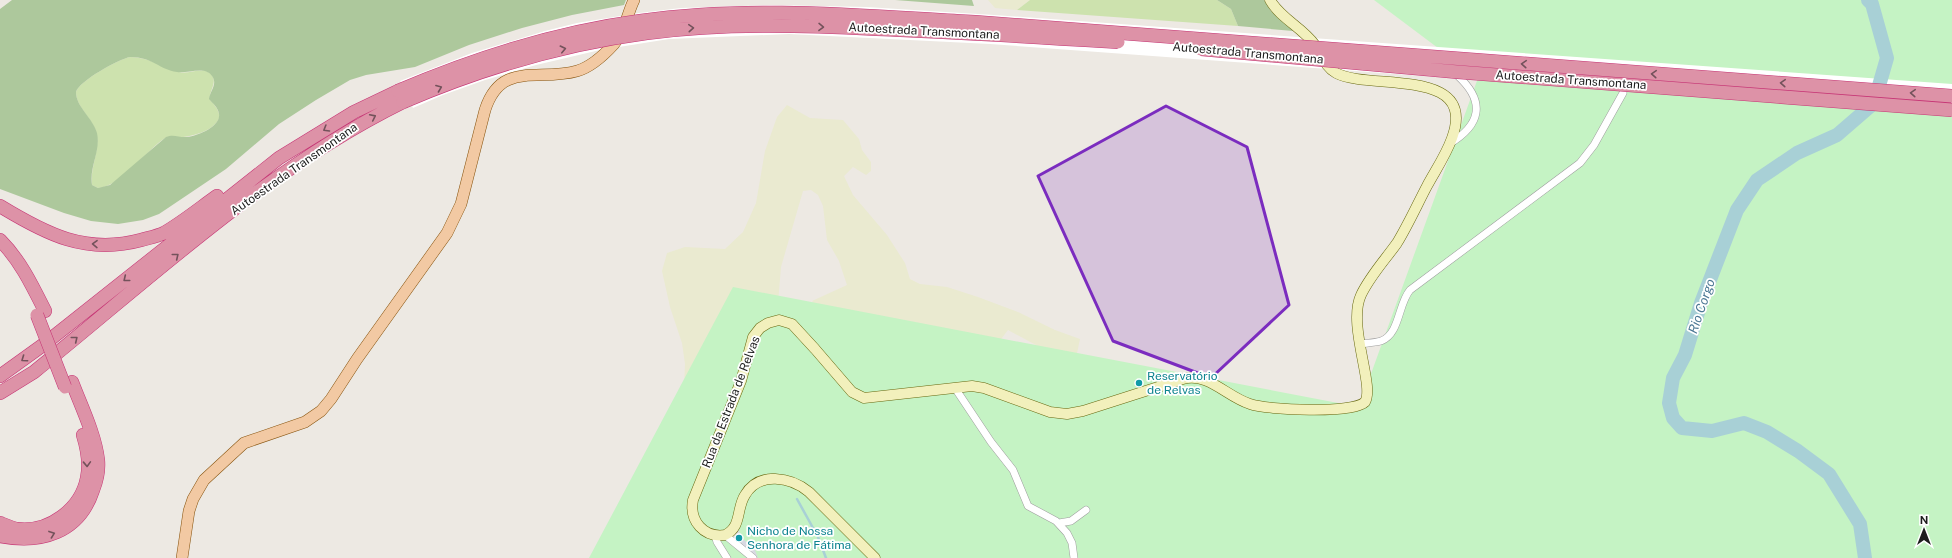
<svg xmlns="http://www.w3.org/2000/svg" width="1952" height="558" font-family="'Public Sans',sans-serif">
<rect width="100%" height="100%" fill="#ede9e3"/>
<path fill="#eaead0" d="M988,0H1030L1017,10L995,8Z
M787,105L810,118L843,120L859,139L862,150L871,162V171L866,175L853,167L844,176L853,195L887,235L905,263L910,279L920,284L947,287L978,297L1018,312L1055,330L1080,339L1076,358L1047,351L1008,330L992,351L826,319L812,301L847,285L839,261L827,240L823,206L818,195L811,190L803,191L781,267L778,303L621,558L684,388L685,364L682,343L670,307L662,271L667,253L685,247L725,249L743,232L756,203L765,151L777,117Z"/>
<path fill="#cde2ae" d="M1030,0H1217L1231,9L1238,26L1017,10Z
M130,57C149,57 162,67 179,72C190,75 206,64 213,77C217,86 205,96 212,102C217,108 223,116 216,123C210,131 193,136 183,137C178,137 169,136 165,138C147,150 118,188 98,188L92,185C90,168 99,153 97,136C95,120 76,108 76,92C79,81 119,59 130,57Z"/>
<path fill="#adc89c" fill-rule="evenodd" d="M12,0H626L624,5L572,15L522,28L469,45L415,67L366,75L350,80L316,100L279,124L226,169L168,208L159,214L143,220L118,224L91,221L64,213L0,189V9ZM130,57C153,57 160,70 177,72C187,74 205,65 212,76C218,84 210,91 209,99C213,104 218,107 219,114C221,127 195,137 185,137C178,137 173,134 166,137L110,185L98,188L92,185C89,167 101,151 97,133C93,118 76,107 76,92C79,81 119,59 130,57Z
M895,0H972L974,6Z
M1217,0H1264L1271,11L1293,31L1238,26L1231,9Z"/>
<path fill="#c5f3c4" d="M1374,0H1952V558H589L733,287L1359,407L1478,78Z"/>
<path fill="#d8d9e2" d="M738,528L741,537L755,550L758,558L734,540L733,536Z"/>
<path fill="#fff" d="M770,5L866,7L994,15L1952,84V115L990,44L789,34L669,39L600,50L536,65L485,80L443,95L413,108L400,81L472,53L545,31L577,23L639,13L681,8Z"/>
<g fill="none" stroke-linecap="round" stroke-linejoin="round">
<path stroke="#a8d0d6" stroke-width="2.5" d="M797,499L818,537L826,558"/>
<path stroke="#a8d0d6" stroke-width="14" d="M1865,558L1860,524L1829,474L1798,451L1767,432L1744,423L1712,431L1682,428L1673,418L1669,403L1673,378L1685,355L1701,303L1737,210L1757,180L1797,153L1837,135L1874,103L1887,58L1872,4L1868,0"/>
<g stroke="#9e9e9e" stroke-width="8">
<path id="street" d="M1449,144C1481,125 1486,102 1458,76
M1359,344C1366,343 1374,343 1381,341C1400,334 1398,304 1410,290L1580,163L1594,145L1623,93
M955,388L991,442L1013,470L1028,506L1056,521L1067,533L1072,543L1074,558
M1059,523L1071,521L1086,510
M715,535L717,542L727,558
M725,535L753,558"/>
</g>
<g stroke="#676810" stroke-width="11">
<path id="secondary" d="M875,558L809,492C791,477 759,471 745,495C736,509 742,527 725,535C704,538 689,521 693,500L741,381L753,337L760,328L768,323L779,320L792,324L815,349L852,392L864,398L972,386L984,388L1050,412L1067,414L1083,411L1183,379C1208,372 1227,397 1250,404C1267,410 1353,414 1365,402C1375,386 1347,325 1361,295C1370,276 1385,260 1397,243C1408,225 1417,205 1427,186C1435,171 1446,155 1452,138C1478,66 1370,91 1336,73C1325,67 1322,55 1315,45C1302,27 1281,19 1270,0"/>
</g>
<g stroke="#87540f" stroke-width="12">
<path id="primary" d="M182,558L189,511L193,499L204,480L244,443L305,422L321,411L331,399L357,359L447,233L461,204L485,110C501,60 539,82 577,71C591,67 604,55 614,44C625,32 627,14 634,0"/>
</g>
<g stroke="#c63575" stroke-width="14">
<path id="highway" d="M0,206C46,234 86,255 141,240C148,238 158,236 164,233C183,222 200,208 217,196
M0,240C20,260 32,285 45,311
M0,376L43,345L279,158L354,112L398,91
M0,393L34,372C152,277 265,170 403,102
M0,523C5,525 12,528 17,529C49,533 81,509 87,478C90,464 87,448 83,435
M0,536C41,544 79,533 93,490C97,480 99,470 98,460C95,434 81,406 72,382"/>
</g>
<use href="#street" stroke="#fff" stroke-width="7"/>
<use href="#secondary" stroke="#f2f0bc" stroke-width="10"/>
<use href="#primary" stroke="#f2c9a3" stroke-width="11"/>
<use href="#highway" stroke="#dd92a7" stroke-width="13"/>
<g stroke="#c63575" stroke-width="14" stroke-linecap="butt">
<path id="highway-bridge" d="M1201,49L1458,72L1952,110
M398,91C475,58 557,32 640,21C751,5 864,16 975,22L1952,96
M403,102C480,69 563,44 647,33C723,23 801,25 877,29C957,32 1037,37 1118,42
M37,315L65,387"/>
</g>
<use href="#highway-bridge" stroke="#dd92a7" stroke-width="13"/>
</g>
<defs><path id="oneway-chevron" d="M-2-3.5L2.5 0L-2 3.5" fill="none" stroke-width="1.6" stroke-linecap="round" stroke-linejoin="round"/></defs>
<g stroke="#73525b">
<use href="#oneway-chevron" transform="translate(821 27) rotate(1)"/>
<use href="#oneway-chevron" transform="translate(691 28) rotate(-4)"/>
<use href="#oneway-chevron" transform="translate(563 49) rotate(-13)"/>
<use href="#oneway-chevron" transform="translate(1524 64) rotate(-176)"/>
<use href="#oneway-chevron" transform="translate(1654 74) rotate(-176)"/>
<use href="#oneway-chevron" transform="translate(1783 83) rotate(-176)"/>
<use href="#oneway-chevron" transform="translate(439 88) rotate(-21)"/>
<use href="#oneway-chevron" transform="translate(1913 93) rotate(-176)"/>
<use href="#oneway-chevron" transform="translate(373 117) rotate(-26)"/>
<use href="#oneway-chevron" transform="translate(326 129) rotate(149)"/>
<use href="#oneway-chevron" transform="translate(95 244) rotate(-179)"/>
<use href="#oneway-chevron" transform="translate(176 256) rotate(-39)"/>
<use href="#oneway-chevron" transform="translate(126 279) rotate(141)"/>
<use href="#oneway-chevron" transform="translate(75 339) rotate(-39)"/>
<use href="#oneway-chevron" transform="translate(24 359) rotate(145)"/>
<use href="#oneway-chevron" transform="translate(87 464) rotate(88)"/>
<use href="#oneway-chevron" transform="translate(52 534) rotate(-20)"/>
</g>
<path fill="#7b2cbf" fill-opacity="0.2" stroke="#7b2cbf" stroke-width="3" stroke-linejoin="round" d="M1166,106L1247,147L1289,305L1211,378L1113,341L1038,176Z"/>
<g fill="#0f9aa8" stroke="#fff" stroke-width="1.5">
<circle cx="1139" cy="383" r="4"/>
<circle cx="739" cy="538" r="4"/>
</g>
<g text-anchor="middle" stroke-width="3.5" stroke-linejoin="round" paint-order="stroke">
<g font-size="12" fill="#1d1d1d" stroke="#fff">
<text transform="translate(924 31) rotate(3)" y="4">Autoestrada Transmontana</text>
<text transform="translate(1248 53) rotate(5)" y="4">Autoestrada Transmontana</text>
<text transform="translate(1571 80) rotate(4)" y="4">Autoestrada Transmontana</text>
<text transform="translate(294 169) rotate(-35)" y="4">Autoestrada Transmontana</text>
<text transform="translate(731 402) rotate(-69)" y="4">Rua da Estrada de Relvas</text>
</g>
<g font-size="12" fill="#0d838f" stroke="#fff" text-anchor="start">
<text x="1147" y="380">Reservatório<tspan x="1147" dy="14">de Relvas</tspan></text>
<text x="747" y="535">Nicho de Nossa<tspan x="747" dy="14">Senhora de Fátima</tspan></text>
</g>
<g font-size="13" font-style="italic" fill="#4c7794" stroke="#fff">
<text transform="translate(1701 306) rotate(-71)" y="5">Rio Corgo</text>
</g>
</g>
<g transform="translate(1924 530)" stroke="#ffffff" stroke-width="3" paint-order="stroke">
<path d="M0-3L7 15L0 10L-7 15Z" fill="#1d1d1d"/>
<text y="-6" font-size="11" font-weight="bold" text-anchor="middle" fill="#1d1d1d">N</text>
</g>
</svg>
